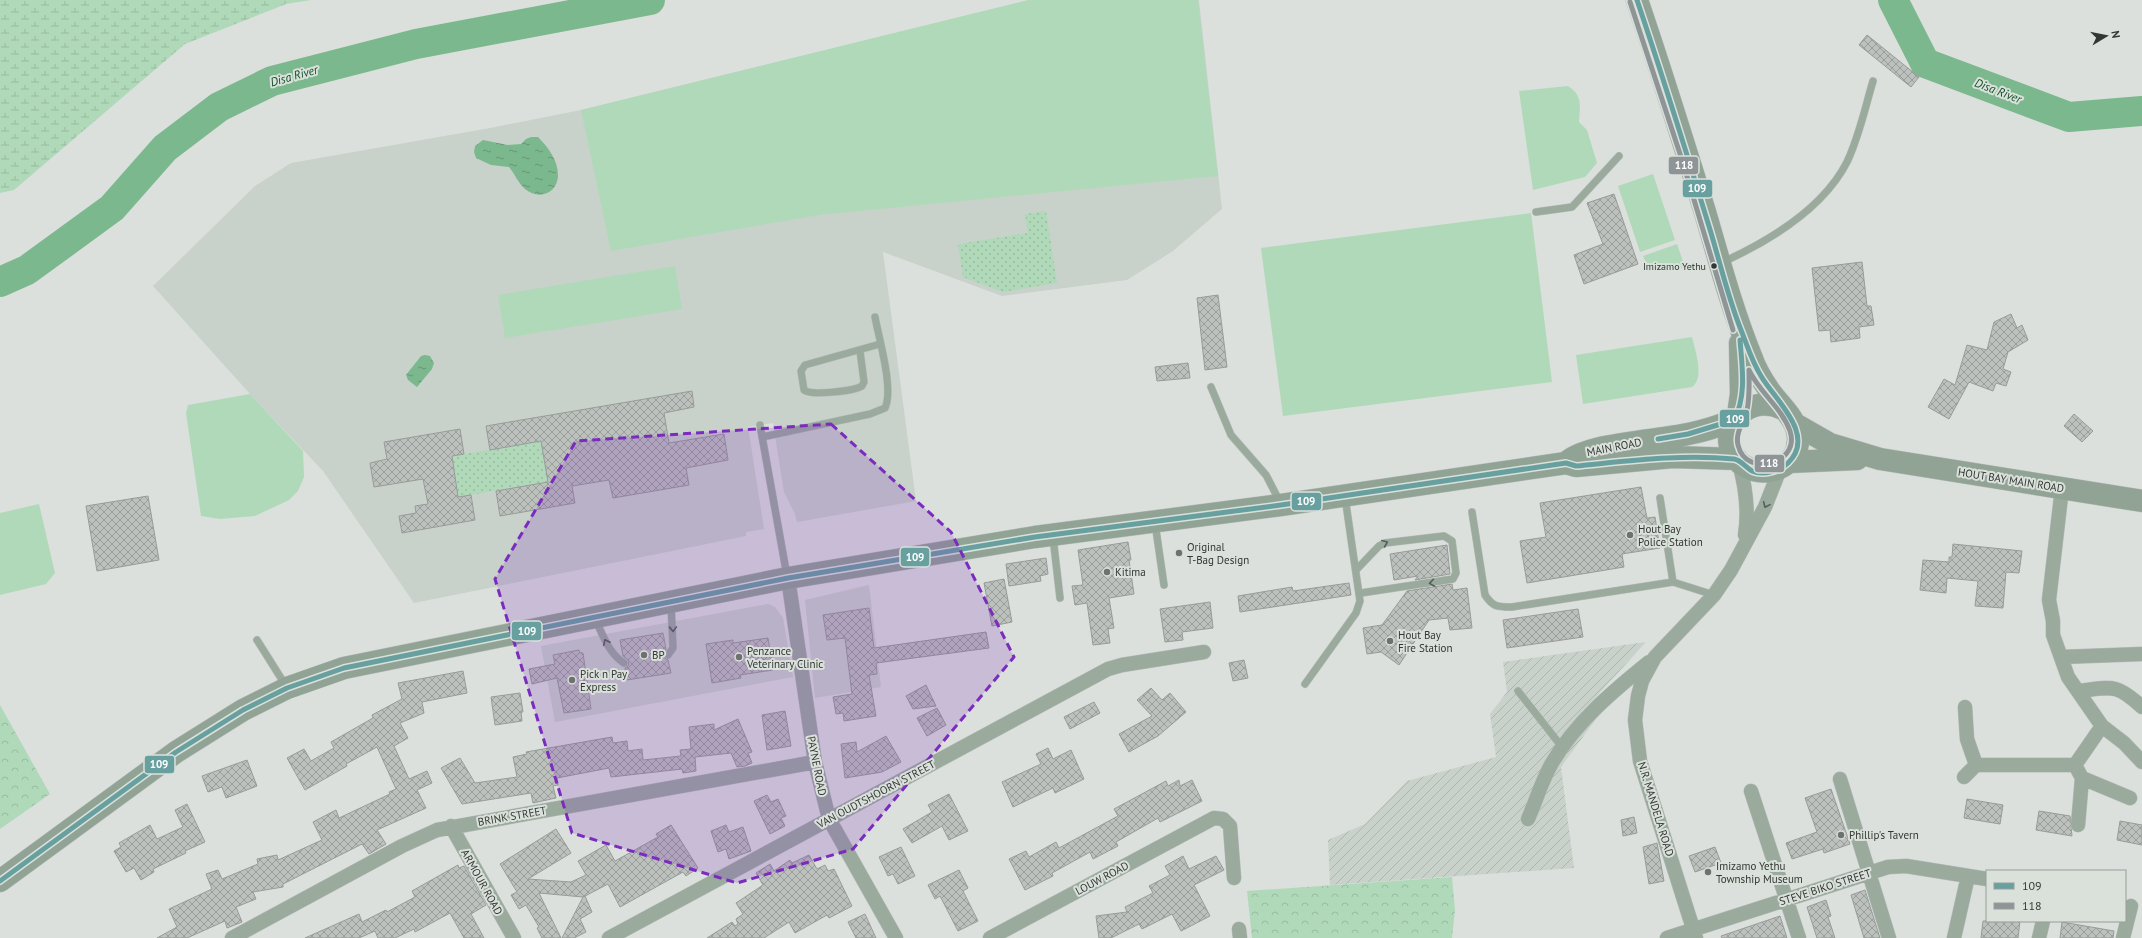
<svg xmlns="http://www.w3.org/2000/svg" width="2142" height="938" font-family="'PT Sans',sans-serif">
<defs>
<pattern id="industrial-furrows" width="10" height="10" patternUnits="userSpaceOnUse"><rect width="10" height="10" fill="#c8d2ca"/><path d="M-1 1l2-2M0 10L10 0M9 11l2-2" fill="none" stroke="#acb5ae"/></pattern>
<pattern id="forest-crowns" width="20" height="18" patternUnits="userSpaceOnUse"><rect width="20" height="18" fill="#b0d9b9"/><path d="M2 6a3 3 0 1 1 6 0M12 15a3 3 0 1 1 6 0" fill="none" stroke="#98bba0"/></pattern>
<pattern id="wetland-marsh" width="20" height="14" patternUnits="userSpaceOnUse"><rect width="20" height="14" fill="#b0d9b9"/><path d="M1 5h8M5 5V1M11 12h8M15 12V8" fill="none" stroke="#98bba0"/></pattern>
<pattern id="park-dots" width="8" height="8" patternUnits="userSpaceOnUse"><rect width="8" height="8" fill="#b0d9b9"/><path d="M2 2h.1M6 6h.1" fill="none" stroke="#98bba0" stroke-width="1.8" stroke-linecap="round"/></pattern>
<pattern id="water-ripples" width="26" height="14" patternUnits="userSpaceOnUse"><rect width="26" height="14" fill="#7cb88d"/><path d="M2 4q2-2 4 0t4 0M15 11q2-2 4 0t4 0" fill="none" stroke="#669674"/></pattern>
<pattern id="building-cross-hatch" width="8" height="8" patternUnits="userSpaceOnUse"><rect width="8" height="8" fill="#bdc1be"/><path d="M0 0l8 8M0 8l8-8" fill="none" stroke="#9a9e9b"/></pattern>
</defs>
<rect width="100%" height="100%" fill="#dbe0dc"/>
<path fill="#c8d2ca" d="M1031,0H1199L1222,209L1173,251L1127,280L1002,296L883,252L916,501L797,522L795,514L784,492L773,423L748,427L764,529L746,532V536L414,603L323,471L250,394L153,286L255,186L291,163L490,128L581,110Z
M869,585L881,687L815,698L805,600Z
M768,604L775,607L783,618L793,677L555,722L541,646Z"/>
<path fill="url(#industrial-furrows)" d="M1646,642L1586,708L1596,719L1561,767L1574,868L1330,885L1328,840L1365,824L1407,781L1496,757L1490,714L1507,692L1503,662Z"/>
<path fill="#b0d9b9" d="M1028,0H1198L1218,176L819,215L611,251L581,110Z
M1568,86C1583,96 1580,105 1579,122L1587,130L1597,163L1585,177L1533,190L1519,91Z
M1653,174L1675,240L1640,252L1618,186Z
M1531,213L1552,382L1283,416L1261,248Z
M1677,244L1685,267C1671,272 1649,273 1643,256Z
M675,266L682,309L505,338L498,295Z
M1692,337C1695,350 1705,378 1692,387L1583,404L1576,355Z
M250,394L303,451L304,477L298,491L289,500L255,516L220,519L201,516L186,413L188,405Z
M39,504L55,573L46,584L0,595V513Z"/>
<path fill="url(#forest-crowns)" d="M0,705L50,794L0,829Z
M1452,877L1455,910L1452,938H1252L1247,891Z"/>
<path fill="url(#wetland-marsh)" d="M0,0H311L286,4L185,44L14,190L0,193Z"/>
<path fill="url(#park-dots)" d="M1046,211L1057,283L1003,292L963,277L958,244L1028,233L1025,214Z
M541,441L548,482L458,497L452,456Z"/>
<path fill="url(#water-ripples)" d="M531,137H538C548,147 558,160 558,175C558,193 539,201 525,189C518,183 515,174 509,167L491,165L476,158L474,152L475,146L483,140L508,145L521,144L526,139Z
M425,355L430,356L434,363L432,369L417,387L408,380L406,375L421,356Z"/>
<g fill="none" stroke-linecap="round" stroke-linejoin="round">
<path stroke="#7cb88d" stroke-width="30" d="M1893,0L1925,63L2069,117L2142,111
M0,282L27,270L112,208L165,148L219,107L272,81L416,44L650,0"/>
</g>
<path fill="url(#building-cross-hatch)" stroke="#989c99" d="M1867,35L1919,77L1911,87L1859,45Z
M1614,194L1638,264L1584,284L1574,255L1603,244L1587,203Z
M1862,262L1867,306H1871L1874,325L1859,327L1860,338L1831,342L1830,330L1819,331L1812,268Z
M1218,295L1227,367L1205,370L1197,298Z
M2011,314L2017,328L2022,325L2028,340L2008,352L2003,369L2011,372L2006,386L1996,383L1993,391L1969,382L1949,419L1928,407L1944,379L1955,385L1967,345L1987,350L1994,322Z
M1188,363L1190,378L1157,381L1155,367Z
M692,391L694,407L664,413L669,443L724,434L728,460L686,468L689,485L613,498L609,480L572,486L575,503L500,516L496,491L548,482L541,441L490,450L486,426Z
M2074,414L2093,431L2082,442L2064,426Z
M460,429L464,454L452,456L458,497L471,495L475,520L402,533L399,516L416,513L415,506L428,504L423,479L374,487L370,463L387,459L384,442Z
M1641,487L1647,518L1655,517L1660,548L1622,554L1624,567L1527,583L1520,541L1546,537L1540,503Z
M148,496L159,560L97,571L86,506Z
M1128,542L1131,560H1129L1134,594L1109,598L1114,628L1108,629L1110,643L1093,645L1087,603L1075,605L1072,586L1083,585L1078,550Z
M1953,544L2022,551L2019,573L2006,572L2003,608L1975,606L1978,581L1947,578L1946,593L1920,590L1923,560L1949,562V557H1952Z
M1447,545L1450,574L1415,580L1418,576L1394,580L1390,554Z
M1046,558L1048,574L1040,576L1041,581L1009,586L1006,564Z
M1004,579L1012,622L992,626L984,583Z
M1349,583L1351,595L1240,612L1238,596L1292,587L1293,591Z
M1452,584L1453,590L1467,588L1472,628L1450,630L1448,618L1429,620L1399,665L1381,652L1367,654L1363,628L1382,625L1407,591Z
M1210,602L1213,628L1182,632L1183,640L1165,642L1160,609Z
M869,608L874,648L986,632L989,648L876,663L877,674L869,675L876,716L844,721L843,713L836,714L833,697L852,694L845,638L827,640L823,615Z
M1578,609L1583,637L1507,648L1503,620Z
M663,633L666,649L663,657L668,660L671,673L627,680L625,668L628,666L629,661L623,656L620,640Z
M768,638L773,670L740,675L741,678L712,683L706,644L733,640V643Z
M579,650L580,653H583L591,709L564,713L557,678L532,684L529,669L555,664L553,655Z
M1244,660L1248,678L1233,681L1229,663Z
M463,671L467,693L422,702L424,713L400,723L408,738L394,746L409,779L427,771L432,783L417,790L426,808L377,830L386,844L369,854L362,844L283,884V887L253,892L256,899L236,907L242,922L227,928L225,921L187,938H157L177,927L169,909L212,889L206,874L218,870L222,879L258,864L257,859L277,855L278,860L322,840L313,822L336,810L339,818L390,794L389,792L396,789L377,747L346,764L347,766L305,790L287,758L304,749L311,761L334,748L331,742L373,718L372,715L402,699L398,683Z
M926,685L936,706L913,709L906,696Z
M1151,688L1162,700L1170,693L1186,712L1158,736L1129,752L1119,734L1152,716L1137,700Z
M520,693L523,712H521L522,721L495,725L491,697Z
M1094,702L1100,713L1070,729L1064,717Z
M937,708L946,725L927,736L917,718Z
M785,711L791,746L767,750L762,715Z
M738,719L752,752L748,753L752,763L745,766L737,767L731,753L695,757L696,771L683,773L682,769L611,777L609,768L557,778L558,785L553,786L556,798L533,803L531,793L462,804L441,768L460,758L475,783L517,777L513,757L527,754L526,752L612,737L613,743L627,741L628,751L642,749L643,760L681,756L680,750L691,749L689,727L714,724V730Z
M886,736L901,762L882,772L845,778L841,744L856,742L857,752Z
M1048,748L1053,759L1071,750L1084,779L1055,793L1053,788L1013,807L1002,782L1041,764L1036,754Z
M247,760L257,786L226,798L222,787L208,792L202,776Z
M1179,780L1180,786L1192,780L1202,801L1160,822L1158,818L1116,842L1118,846L1093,859L1090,852L1052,873L1053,876L1025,890L1009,859L1026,851L1029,857L1056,842L1059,848L1118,816L1114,809L1166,781L1168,786Z
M1831,789L1850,844L1824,853L1823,849L1792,859L1786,843L1817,832L1805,798Z
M949,794L968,831L949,840L942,826L912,843L903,829L932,812L928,805Z
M767,795L771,802L778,799L786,816L781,818L785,826L770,834L754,801Z
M1967,799L2003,805L2000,824L1964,818Z
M187,804L205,842L185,851L186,853L153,869L154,872L141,880L134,868L126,872L114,851L121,847L119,843L150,825L157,839L183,827L175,810Z
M2039,811L2070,816L2072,836L2036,830Z
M1634,817L1637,833L1623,836L1621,820Z
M2120,821L2142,825V845L2117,840Z
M671,825L698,868L686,876L683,872L620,907L608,884L585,896L592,912L580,919L586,932L574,938H562L583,897L539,893L561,938H542L537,928L539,927L526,905L519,909L511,895L517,892L500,864L556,829L571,853L528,879L571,882L586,875L578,861L606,845L615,861L658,837L656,834Z
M726,825L729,832L743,827L751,851L729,859L726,849L718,852L711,831Z
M1657,843L1664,881L1649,884L1643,847Z
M901,847L915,876L898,884L893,874L888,876L879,857Z
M1715,847L1721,863L1695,872L1689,856Z
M809,855L817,869L825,865L828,871L834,869L852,906L829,918L827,915L795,933L789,922L764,938H707L732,922L735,926L738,924L736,919L743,914L736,903L763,885L756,873L770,864L774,871L790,860L792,863Z
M1183,856L1189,869L1216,856L1224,870L1194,885L1210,916L1181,931L1172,914L1142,929L1139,924L1111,938H1099L1096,916L1127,912L1125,907L1153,893L1149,886L1170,875L1165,866Z
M458,865L459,868L464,866L486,905L471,914L484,938H464L450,913L415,932L414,929L395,938H378L375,931L359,938H305L359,914L362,922L386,910L387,912L415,897L412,891Z
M959,870L968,888L963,891L978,921L958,931L940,896L935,899L928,885Z
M1865,890L1880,938H1864L1851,895Z
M1826,900L1831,916L1828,917L1835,938H1817L1807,907Z
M865,914L876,938H856L848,922Z
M1780,916L1787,938H1722L1721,936Z
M1983,921H2020L2018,938H1981Z
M2062,922L2114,931L2113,938H2060Z"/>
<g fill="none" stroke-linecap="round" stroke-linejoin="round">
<g stroke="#babdbb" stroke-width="8">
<path id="lane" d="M1536,212L1572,207L1619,156
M1723,262C1769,241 1823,209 1847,162C1859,137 1865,108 1873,81
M860,351L864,382L862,386C854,391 811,396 804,390L801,371L805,365L880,344
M1211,387L1231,435L1266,475L1280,502
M760,425L787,576
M762,437L870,414L885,408C894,389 879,339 875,317
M1660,498L1673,582L1714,595
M1472,512L1485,595C1493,607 1497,607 1512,607L1673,582
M1155,523L1164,585
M1053,537L1060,598
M1357,569L1379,546L1385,543L1444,536L1452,541L1456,573L1453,579L1361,593
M595,619C603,635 609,654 624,663
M257,640L286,686
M668,655L673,648L671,603
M1305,684L1356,613L1360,601L1345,497
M1518,691L1562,747"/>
</g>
<g stroke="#babdbb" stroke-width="15">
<path id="street" d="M1739,463C1746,488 1749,510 1745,535
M2062,488L2049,600L2053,621V635L2068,677L2102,726L2124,743L2142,762
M788,578L815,762L829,819L896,938
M2061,657L2142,654
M2079,691C2112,687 2116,683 2142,707
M1965,707L1967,739L1976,765
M2075,765L2082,778L2130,798
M1964,777L1976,765H2075L2102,726
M1840,779L1889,938
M1751,791L1799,938
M1528,819C1536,801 1542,780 1552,763C1575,723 1613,691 1649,662
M2078,825L2082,778
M451,826L514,938
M1239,929L1240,938
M232,938L402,846L437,830L815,762
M609,938L1108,669L1122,665L1204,652
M990,938L1214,818L1223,819L1230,826L1234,878
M1667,938L1888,867L1906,866L1987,879
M1696,938L1640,761L1635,720L1638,696L1642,681L1655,657L1714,595L1731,570L1765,507L1780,469
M1954,938L1968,876
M2039,938L2043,921
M2123,938L2131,906"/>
</g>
<g stroke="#babdbb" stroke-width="23">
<path id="primary" d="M1637,0C1661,70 1683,141 1705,212C1719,260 1732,309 1751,356C1755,368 1762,380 1769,390C1779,405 1797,418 1798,437C1800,469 1762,481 1740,463C1713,441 1740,389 1783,409
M1738,415L1741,394L1740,343
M1795,424L1830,444L1880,459L2142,501
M1567,462C1589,443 1657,441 1688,434C1704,431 1719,426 1734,420
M1789,462L1857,459
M0,881L176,752L243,710L287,688L344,668L788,578L1035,537L1281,505L1566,463L1576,466L1673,457L1737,459"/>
</g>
<use href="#lane" stroke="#9aab9e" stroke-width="7"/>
<use href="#street" stroke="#9aab9e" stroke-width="14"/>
<use href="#primary" stroke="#90a395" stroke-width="22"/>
<g stroke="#dae1db" stroke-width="8">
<path id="bus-1" d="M1658,439L1688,434L1734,420C1747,396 1742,366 1740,340
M0,881L176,752L243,710L287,688L344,668L788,578L1035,537L1281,505L1566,463L1576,466C1629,461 1681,454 1734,459C1741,460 1745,467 1752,471C1763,476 1780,471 1788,463C1817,435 1775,400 1761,376C1752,362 1747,345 1741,330C1727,295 1719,258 1708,223C1685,148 1662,74 1637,0"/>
</g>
<g stroke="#dae1db" stroke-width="8">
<path id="bus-2" d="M1630,2L1683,163L1733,330
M1749,370C1759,392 1782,408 1790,431C1801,464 1746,479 1738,445C1735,433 1744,421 1747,410C1750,397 1749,383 1749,370Z"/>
</g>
<use href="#bus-1" stroke="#68a09f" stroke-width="5"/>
<use href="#bus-2" stroke="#8f9597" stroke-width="5"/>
</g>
<defs><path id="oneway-chevron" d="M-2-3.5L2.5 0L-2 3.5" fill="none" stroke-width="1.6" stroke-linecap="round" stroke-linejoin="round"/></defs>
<g stroke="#575f59">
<use href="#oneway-chevron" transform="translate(1766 505) rotate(114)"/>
<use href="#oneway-chevron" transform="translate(1385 543) rotate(-23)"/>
<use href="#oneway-chevron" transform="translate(1432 583) rotate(172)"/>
<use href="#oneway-chevron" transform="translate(673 629) rotate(88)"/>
<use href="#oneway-chevron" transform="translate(606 642) rotate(-116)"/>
</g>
<path fill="#7b2cbf" fill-opacity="0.2" stroke="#7b2cbf" stroke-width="3" stroke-dasharray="8 5" stroke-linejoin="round" d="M831,424L951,532L1014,657L853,849L737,883L572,833L495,579L576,441Z"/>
<circle fill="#333634" stroke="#dae1db" stroke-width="1.5" cx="1714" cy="266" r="3.5"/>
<g fill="#6e726f" stroke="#dae1db" stroke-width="1.5">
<circle cx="1630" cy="535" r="4"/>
<circle cx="1179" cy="553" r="4"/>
<circle cx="1107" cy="572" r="4"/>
<circle cx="1390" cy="641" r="4"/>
<circle cx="644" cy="655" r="4"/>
<circle cx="739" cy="657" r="4"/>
<circle cx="572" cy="680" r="4"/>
<circle cx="1841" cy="835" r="4"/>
<circle cx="1708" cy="872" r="4"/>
</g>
<g text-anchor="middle" stroke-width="4" stroke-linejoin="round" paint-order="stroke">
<g font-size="10" fill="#333634" stroke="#dae1db" text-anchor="end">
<text x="1706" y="270">Imizamo Yethu</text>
</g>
<g font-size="11" fill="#333634" stroke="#dae1db">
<text transform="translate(1614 447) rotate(-11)" y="4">MAIN ROAD</text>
<text transform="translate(2011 480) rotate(9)" y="4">HOUT BAY MAIN ROAD</text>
<text transform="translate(817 766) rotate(79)" y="4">PAYNE ROAD</text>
<text transform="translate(876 794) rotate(-28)" y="4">VAN OUDTSHOORN STREET</text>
<text transform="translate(1656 809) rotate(73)" y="4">N.R. MANDELA ROAD</text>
<text transform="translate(512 816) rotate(-10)" y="4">BRINK STREET</text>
<text transform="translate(1102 878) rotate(-28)" y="4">LOUW ROAD</text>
<text transform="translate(482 882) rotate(61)" y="4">ARMOUR ROAD</text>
<text transform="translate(1825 887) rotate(-18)" y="4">STEVE BIKO STREET</text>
</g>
<g font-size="11" fill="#333634" stroke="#dae1db" text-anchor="start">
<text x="1638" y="533">Hout Bay<tspan x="1638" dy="13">Police Station</tspan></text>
<text x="1187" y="551">Original<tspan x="1187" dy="13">T-Bag Design</tspan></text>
<text x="1115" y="576">Kitima</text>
<text x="1398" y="639">Hout Bay<tspan x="1398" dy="13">Fire Station</tspan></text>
<text x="747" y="655">Penzance<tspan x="747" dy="13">Veterinary Clinic</tspan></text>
<text x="652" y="659">BP</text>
<text x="580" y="678">Pick n Pay<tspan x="580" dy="13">Express</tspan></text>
<text x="1849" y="839">Phillip's Tavern</text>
<text x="1716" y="870">Imizamo Yethu<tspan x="1716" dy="13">Township Museum</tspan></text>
</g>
<g font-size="12" font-style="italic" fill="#125028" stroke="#dae1db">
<text transform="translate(294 76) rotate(-16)" y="4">Disa River</text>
<text transform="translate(1998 91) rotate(21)" y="4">Disa River</text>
</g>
</g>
<g stroke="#dae1db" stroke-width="1.5">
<rect x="1668" y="156" width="31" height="19" rx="4" fill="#8f9597"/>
<rect x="1682" y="179" width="31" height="19" rx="4" fill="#68a09f"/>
<rect x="1719" y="409" width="31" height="19" rx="4" fill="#68a09f"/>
<rect x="1754" y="454" width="31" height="19" rx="4" fill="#8f9597"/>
<rect x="1291" y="492" width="31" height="19" rx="4" fill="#68a09f"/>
<rect x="900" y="547" width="30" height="20" rx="4" fill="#68a09f"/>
<rect x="511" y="621" width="31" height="20" rx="4" fill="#68a09f"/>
<rect x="144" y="755" width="31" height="19" rx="4" fill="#68a09f"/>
</g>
<g font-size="11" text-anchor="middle" font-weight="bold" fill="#fff">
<text x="1684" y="169">118</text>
<text x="1697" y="192">109</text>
<text x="1735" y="423">109</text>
<text x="1769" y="467">118</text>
<text x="1306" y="505">109</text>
<text x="915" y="561">109</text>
<text x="527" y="635">109</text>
<text x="159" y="768">109</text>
</g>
<rect x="1986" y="870" width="140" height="52" fill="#dae1db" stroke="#979d98"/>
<rect x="1994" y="883" width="20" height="6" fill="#68a09f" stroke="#979d98"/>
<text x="2022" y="890" font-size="12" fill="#333634">109</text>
<rect x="1994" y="903" width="20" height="6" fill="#8f9597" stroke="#979d98"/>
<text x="2022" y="910" font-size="12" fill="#333634">118</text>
<g transform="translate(2106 36) rotate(80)" stroke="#dae1db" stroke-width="3" paint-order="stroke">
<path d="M0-3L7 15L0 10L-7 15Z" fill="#333634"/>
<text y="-6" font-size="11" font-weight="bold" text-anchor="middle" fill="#333634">N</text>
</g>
</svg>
